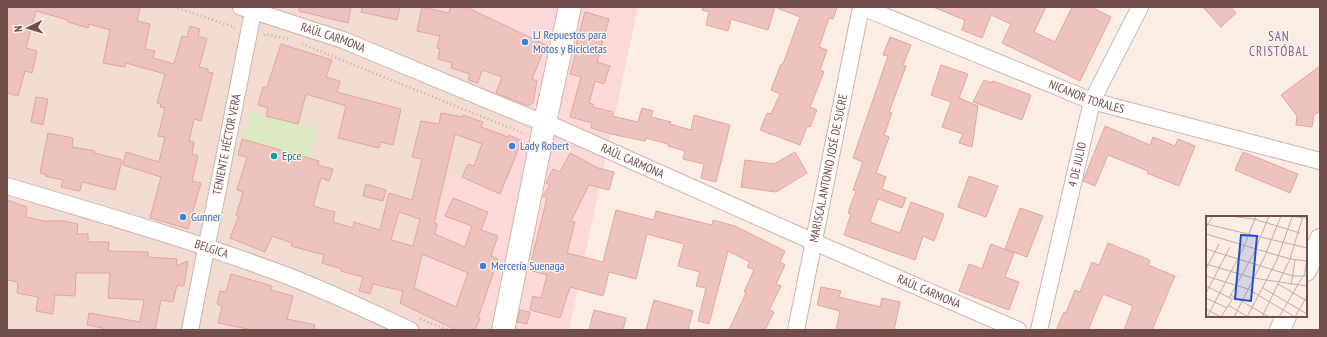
<svg xmlns="http://www.w3.org/2000/svg" width="1327" height="337" font-family="'PT Sans Narrow',sans-serif">
<rect width="100%" height="100%" fill="#fbece4"/>
<path fill="#f2dcd2" d="M7,7H485L479,35L506,47L515,118L500,153L477,182L451,173L503,330H7Z"/>
<path fill="#fbd9d8" d="M485,7H638L569,330H503L419,288L451,173L477,182L500,153L515,118L487,106L505,47L479,35Z"/>
<path fill="#dce8c3" d="M250,111L317,129L310,158L242,139Z"/>
<path fill="#efc3bd" stroke="#e1a69e" fill-rule="evenodd" d="M7,7H140L137,21L150,24L145,49L155,51L153,58L174,64L182,36L187,37L190,26L200,29L198,36L207,39L199,67L208,69V72L213,73L201,121L194,119L189,141L194,142L192,154L198,156L192,181L201,183L188,229L150,218L161,177L123,165L126,152L159,162L165,137L158,136L165,108L160,107L161,104L157,103L165,74L126,63L125,67L103,63L110,30L89,24L88,28L68,22V20L36,11L26,48L37,51L32,73L25,71L18,96L7,93Z
M299,7H351L348,23L299,11Z
M362,7H400L397,20L361,12Z
M422,7L449,13L450,7H466L546,45L532,79L537,81L533,103L528,106L496,93L502,77L482,70L478,83L468,80L470,74L451,68L452,63L438,59L440,49L437,48L440,36L417,31Z
M703,7H775L768,30L731,19L728,31L706,25L709,12L702,10Z
M777,7H837L833,19L829,18L819,47L827,50L820,70L824,72L810,107L817,110L810,127L807,126L800,145L760,130L767,113L771,114L780,94L771,90L781,64H783L800,17L777,8Z
M933,7H1046L1034,32L1055,42L1072,7H1091L1111,17L1080,81L1002,43L1011,24L991,15L982,38L962,30L965,20Z
M1203,7H1231L1236,13L1221,27Z
M585,12L609,19L597,62L610,66L604,84L595,81L589,103L593,104V107L613,112L612,116L638,122L642,108L653,111L651,117L671,122L670,124L691,130L694,115L730,125L716,182L701,178L704,164L683,159L685,151L668,146V144L646,138L645,141L611,134L591,128L592,123L570,117L581,77L570,74L576,52H574Z
M890,37L911,45L903,65L906,66L889,112L892,113L884,135L889,137L876,173L886,177L882,189L906,198L902,208L878,199L870,222L900,233L911,202L944,214L934,241L923,236L915,260L844,235L851,214L848,213L856,191L853,190L863,162L853,158L888,56L883,55Z
M281,44L332,60L326,77L340,81L337,92L401,109L393,145L381,142L379,148L338,138L346,106L306,94L298,124L266,116L268,108L258,105L263,87H267Z
M941,65L968,74L959,98L978,106L972,147L959,143L963,134L942,127L951,102L931,95Z
M1320,66V111L1314,115L1312,127L1296,125L1297,116L1281,95Z
M984,80L992,83L993,81L1031,95L1022,120L973,102Z
M36,97L48,99L43,125L31,122Z
M441,113L462,117L463,115L483,122L481,127L508,137L509,135L522,141L500,194L462,177L468,164L474,166L482,144L455,134L434,223L437,224L435,234L465,247L472,226L445,216L453,198L488,212L481,230L498,236L491,256L498,259L478,318L480,319L475,330H456L400,303L403,291L373,284L370,294L359,291L363,277L341,271L342,269L322,263L324,255L291,246L292,243L272,236L265,252L230,238L239,216H236L243,192L237,190L247,157L238,155L242,139L319,161L318,165L333,169L329,181L321,178L313,206L335,212L333,222L353,228L354,222L380,230L389,193L412,200L422,159L412,157L421,121L439,124ZM399,212L420,219L413,246L391,240ZM422,254L468,273L456,307L414,288Z
M1105,126L1150,145L1153,137L1175,146L1178,139L1195,146L1179,186L1147,173L1148,171L1108,155L1095,186L1083,181Z
M48,133L73,138L72,147L95,151L94,153L122,160L115,190L82,182L80,191L61,187L63,180L45,176L46,174L40,173Z
M795,152L807,173L776,192L741,187L745,160L774,164Z
M1243,152L1298,174L1290,193L1235,170Z
M570,153L598,168L614,172L609,190L589,185L571,221L575,222L567,253L603,262L616,210L654,220L656,211L712,225L713,220L735,226L785,251L780,262L785,265L776,284L781,286L769,310L774,312L765,330H729L746,293L744,292L754,270L747,267L750,262L728,251L709,324L698,321L706,288L696,286L700,272L678,266L684,244L647,234L636,279L609,272L603,296L570,287L560,318L530,310L533,296L541,298L547,275L529,270L547,198L543,196L550,185L546,183L553,169L560,172Z
M969,176L998,186L986,217L958,207Z
M366,184L386,190L383,201L363,196Z
M7,200L27,207L26,217L44,221H64L78,224L77,234H88V242H109L108,251L148,252V257L177,259L176,266L188,261L184,286L177,285L173,302L161,300L155,330H102L103,328L87,325L89,313L140,322L144,300L108,298L110,273H76L75,296L55,295L53,314L36,311L38,297L17,293L18,282L7,280Z
M1020,208L1043,216L1027,257L1005,249Z
M1108,243L1150,260L1148,265L1175,276L1152,330H1124L1133,306L1103,294L1088,330H1056L1064,312L1066,313L1075,290L1080,292L1092,262L1099,265Z
M991,244L1014,253L1005,277L1019,282L1009,310L959,291L969,264L982,269Z
M231,274L272,286L271,290L293,296L287,319L315,325L314,330H253L218,323L222,306L217,304L220,291L226,292Z
M821,287L841,291L839,297L880,307L882,298L900,302L894,330H836L840,311L817,305Z
M654,300L693,311L688,330H646Z
M520,310L530,312L527,324L517,322Z
M594,310L626,318L623,330H589Z"/>
<g fill="none" stroke-linecap="round" stroke-linejoin="round">
<g stroke="#ceb4ae" stroke-width="18">
<g id="minor">
<path id="s1" d="M241,7L343,40L531,118L545,122L814,242L1018,330"/>
<path id="s2" d="M862,7L1092,101L1320,161"/>
<path id="s3" d="M7,186C97,213 188,239 277,272C322,288 366,310 410,330"/>
<path id="s4" d="M190,330L254,7"/>
<path id="s5" d="M796,330L861,7"/>
<path id="s6" d="M1039,330L1092,101L1140,7"/>
</g>
</g>
<g stroke="#ceb4ae" stroke-width="22">
<path id="tertiary" d="M1306,271L1320,239
M1280,330L1286,316"/>
</g>
<g stroke="#d3b4ad" stroke-width="24">
<path id="secondary" d="M503,330L545,122L570,7"/>
</g>
<path stroke="#d4a6a0" stroke-width="2.5" stroke-dasharray="1 3" stroke-linecap="butt" d="M174,7L234,27L235,28
M264,35L265,34L288,39
M302,44L525,134
M420,319L448,330"/>
<use href="#minor" stroke="#fff" stroke-width="16"/>
<use href="#tertiary" stroke="#fff" stroke-width="20"/>
<use href="#secondary" stroke="#fff" stroke-width="22"/>
</g>
<g fill="#3f7fe0" stroke="#fef1ea" stroke-width="1.5">
<circle cx="525" cy="42" r="4"/>
<circle cx="512" cy="146" r="4"/>
<circle cx="183" cy="217" r="4"/>
<circle cx="483" cy="266" r="4"/>
</g>
<circle fill="#0f9aa8" stroke="#fef1ea" stroke-width="1.5" cx="274" cy="156" r="4"/>
<g text-anchor="middle" stroke-width="3" stroke-linejoin="round" paint-order="stroke">
<g font-size="12" fill="#366cbe" stroke="#fef1ea" text-anchor="start">
<text x="533" y="39">LJ Repuestos para<tspan x="533" dy="14">Motos y Bicicletas</tspan></text>
<text x="520" y="150">Lady Robert</text>
<text x="191" y="221">Gunner</text>
<text x="491" y="270">Mercería Suenaga</text>
</g>
<g font-size="12" fill="#724e4b" stroke="#fef1ea">
<text dy="4" stroke="none"><textPath href="#s1" startOffset="97">RAÚL CARMONA</textPath></text>
<text dy="4" stroke="none"><textPath href="#s2" startOffset="242">NICANOR TORALES</textPath></text>
<text dy="4" stroke="none"><textPath href="#s4" startOffset="189">TENIENTE HÉCTOR VERA</textPath></text>
<text dy="4" stroke="none"><textPath href="#s1" startOffset="421">RAÚL CARMONA</textPath></text>
<text dy="4" stroke="none"><textPath href="#s6" startOffset="170">4 DE JULIO</textPath></text>
<text dy="4" stroke="none"><textPath href="#s5" startOffset="165">MARISCAL ANTONIO JOSÉ DE SUCRE</textPath></text>
<text dy="4" stroke="none"><textPath href="#s3" startOffset="214">BELGICA</textPath></text>
<text dy="4" stroke="none"><textPath href="#s1" startOffset="745">RAÚL CARMONA</textPath></text>
</g>
<g font-size="12" fill="#0d838f" stroke="#fef1ea" text-anchor="start">
<text x="282" y="160">Epce</text>
</g>
<g font-size="13" letter-spacing="1" fill="#796696" stroke="#fef1ea">
<text x="1279" y="41">SAN<tspan x="1279" dy="15">CRISTÓBAL</tspan></text>
</g>
</g>
<g transform="translate(1206 216)">
<rect width="101" height="101" fill="#fbece4"/>
<path fill="none" stroke="#c4ada7" stroke-width="1" d="M24,0L48,3L94,17M80,0L101,2M0,8L101,32M0,11L7,0M0,18L84,43L101,45M0,33L87,60H101M0,48L47,62L101,70M0,53L13,28M0,60L42,73L89,101M98,60L101,44M72,68L101,85M85,69L89,44M0,70L26,83M57,72L101,98M0,77L24,31M25,79L63,101M0,82L21,92M23,82L48,37L63,0M22,89L42,101M0,93L15,101M1,101L37,33L50,0M15,101L27,82M28,101L58,42L75,0M41,101L71,44L86,1M56,101L84,43L97,0M73,101L97,60M89,101L101,80"/>
<path fill="#1d4ed8" fill-opacity="0.15" stroke="#1d4ed8" stroke-width="2" d="M35,19L51,20L45,85L29,83Z"/>
<rect width="101" height="101" fill="none" stroke="#724e4b" stroke-width="2"/>
</g>
<rect width="1327" height="337" fill="none" stroke="#724e4b" stroke-width="16"/>
<g transform="translate(28 28) rotate(265)" stroke="#fef1ea" stroke-width="3" paint-order="stroke">
<path d="M0-3L7 15L0 10L-7 15Z" fill="#724e4b"/>
<text y="-6" font-size="11" font-weight="bold" text-anchor="middle" fill="#724e4b">N</text>
</g>
</svg>
